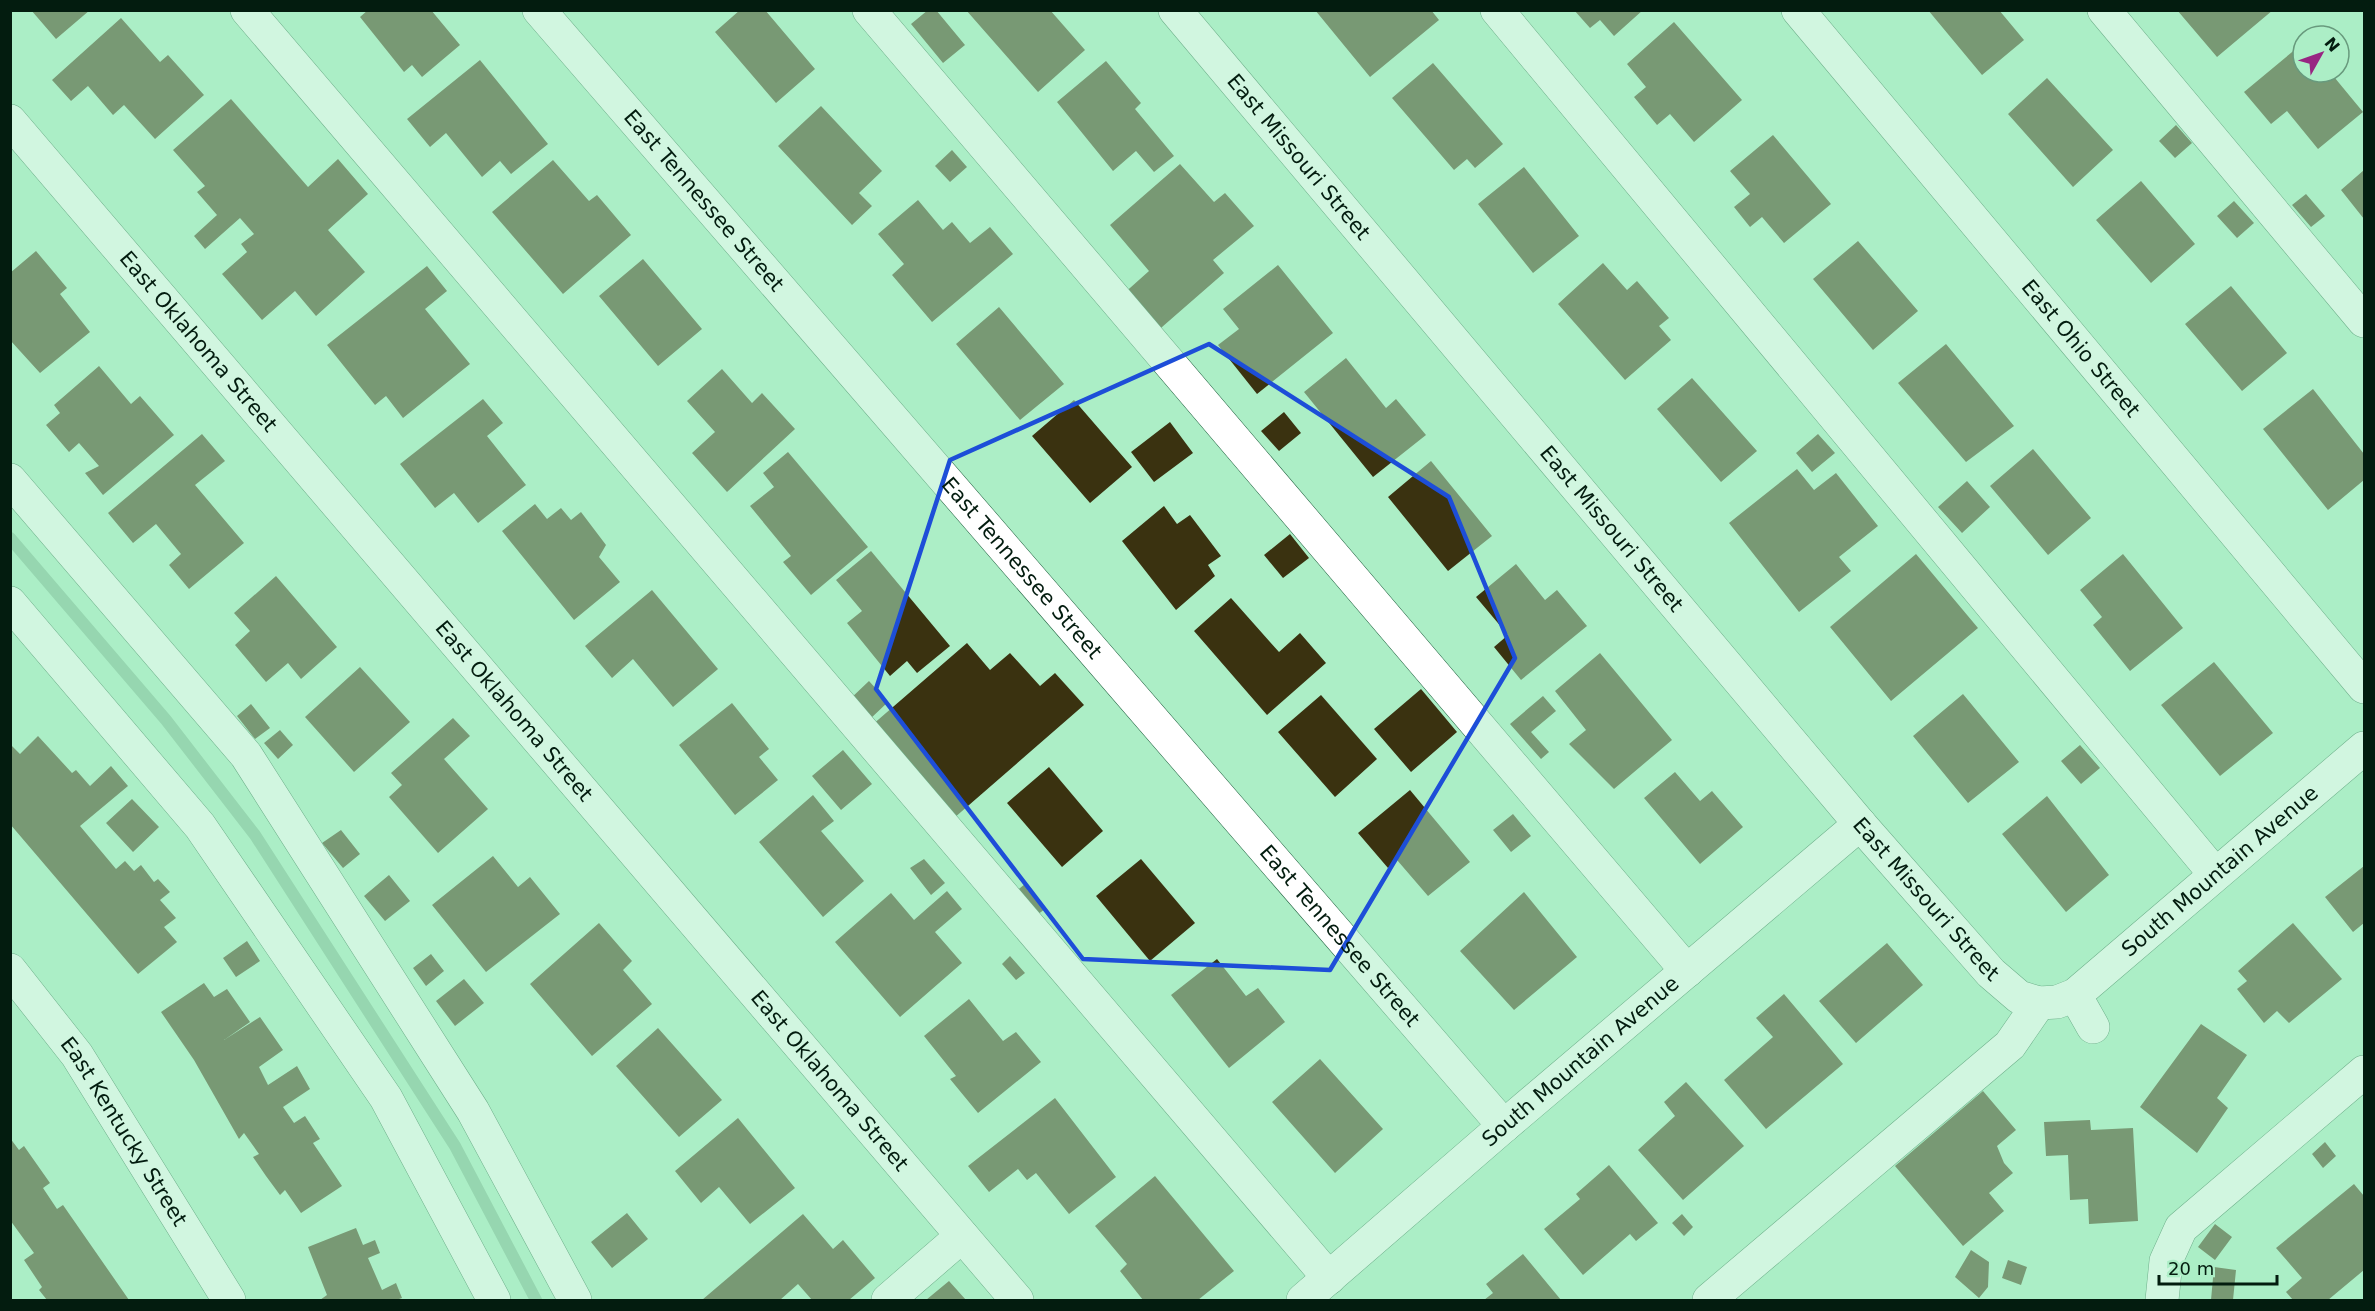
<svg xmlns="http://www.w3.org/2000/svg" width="2375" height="1311" font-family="'DejaVu Sans',sans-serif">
<rect width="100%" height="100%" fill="#aceec6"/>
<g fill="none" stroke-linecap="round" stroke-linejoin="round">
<path stroke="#7cb994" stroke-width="12" d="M10,538L166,720L255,835L455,1146L536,1300"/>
</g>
<path fill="#3a3210" d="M31,10H90L56,39Z
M368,10H431L460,45L422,77L412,65L404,72L360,17Z
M740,10H765L815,69L776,103L715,32Z
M928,10H936L965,45L943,63L911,24Z
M966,10H1050L1085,50L1038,92Z
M1315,10H1431L1439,20L1370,77Z
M1574,10H1643L1614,36L1600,20L1590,28Z
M1928,10H1999L2024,40L1982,75Z
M2177,10H2273L2217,57Z
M121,18L160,62L168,55L204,95L155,139L124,105L113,115L88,86L71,101L52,80Z
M1674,22L1742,100L1694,142L1670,114L1657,125L1634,97L1646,87L1627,64Z
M2303,43V72H2330L2363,112L2318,149L2287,111L2271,124L2244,92Z
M480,60L548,144L511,174L500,161L482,177L446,133L430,147L407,119Z
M1106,61L1141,103L1135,109L1174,156L1154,172L1136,151L1113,171L1057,102Z
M1433,63L1503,144L1475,168L1467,159L1454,170L1392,98Z
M2047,78L2113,150L2073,187L2008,114Z
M231,99L308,187L338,159L368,194L328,230L365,272L316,316L295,291L262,320L222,274L247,252L241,244L254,234L240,218L205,249L194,236L217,215L197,192L205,186L173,150Z
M821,106L882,171L859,193L872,206L852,225L778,146Z
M2176,125L2192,143L2175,158L2159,141Z
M1773,135L1831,204L1784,243L1762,217L1750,227L1734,207L1750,194L1730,171Z
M952,150L967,167L950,182L935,166Z
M553,160L589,201L597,195L631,235L563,294L492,212Z
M1180,164L1214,202L1225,193L1254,226L1213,260L1224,273L1154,334L1121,296L1149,271L1110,225Z
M1524,167L1579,236L1533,273L1478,204Z
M2364,170V219L2341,190Z
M2141,181L2195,244L2151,283L2096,220Z
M2306,194L2325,216L2311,227L2292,205Z
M918,200L943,230L952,222L970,243L990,227L1013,254L932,322L892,275L904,264L878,234Z
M2234,201L2254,223L2237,238L2217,216Z
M1858,241L1918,311L1873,350L1813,279Z
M36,251L67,288L60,294L90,332L40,373L10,340V273Z
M643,259L702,329L658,366L599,296Z
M1603,263L1627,290L1637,281L1669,318L1659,326L1671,340L1625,380L1558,304Z
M1278,265L1333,333L1257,394L1218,345L1239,329L1223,309Z
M427,266L447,291L425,309L470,364L403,418L386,396L375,405L327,345Z
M2231,286L2287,353L2242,391L2185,324Z
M999,307L1064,384L1020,420L956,344Z
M1946,344L2014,426L1966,462L1898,383Z
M1346,358L1386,408L1396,399L1426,435L1373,477L1304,392Z
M99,366L131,404L140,396L174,435L103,495L85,473L99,466L79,443L69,452L46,425L60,413L54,405Z
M722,369L752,403L762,393L795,429L727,492L692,453L715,432L687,401Z
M1692,378L1757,451L1721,482L1657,409Z
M2313,389L2364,454V480L2328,510L2263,429Z
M483,399L503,423L487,436L526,485L478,523L454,493L435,508L400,464Z
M1074,400L1132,467L1090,503L1032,436Z
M1284,412L1301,433L1279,451L1261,431Z
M1170,422L1193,453L1154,482L1131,452Z
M202,434L225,461L195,485L244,543L189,589L169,565L181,554L156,524L133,543L108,513Z
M1818,434L1835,453L1812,472L1796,453Z
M2033,449L2091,518L2048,555L1990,486Z
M788,452L868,547L811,595L783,562L791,556L750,506L774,487L763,473Z
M1431,461L1492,536L1448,571L1388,497Z
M1797,469L1814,490L1836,473L1878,526L1839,557L1851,571L1799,612L1729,523Z
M1967,481L1990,507L1962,533L1938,507Z
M535,504L547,519L561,508L571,520L581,512L606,545L599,557L620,582L574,620L502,531Z
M1164,506L1177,524L1190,515L1221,556L1208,565L1215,576L1176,610L1122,541Z
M1290,534L1309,558L1283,578L1264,555Z
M871,551L950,646L917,673L907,661L890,676L847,623L862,611L836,580Z
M1916,554L1978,628L1891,701L1830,627Z
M2123,554L2183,628L2130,671L2093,625L2102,617L2080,590Z
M1516,564L1545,600L1557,590L1587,626L1521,680L1494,647L1508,635L1476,597Z
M276,576L337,647L301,679L288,663L266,682L235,645L250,631L234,613Z
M652,590L718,669L673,707L633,659L612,678L585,646Z
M1231,598L1279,652L1300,633L1326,663L1267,715L1194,631Z
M967,643L990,670L1010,653L1040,686L1055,673L1084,705L946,825L864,732Z
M1600,653L1672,740L1614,789L1569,744L1586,730L1555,691Z
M2214,662L2273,733L2220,776L2161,705Z
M360,667L410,722L354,772L305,717Z
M869,681L888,702L869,720L849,700Z
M1421,689L1457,732L1411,772L1374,729Z
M1963,694L2019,762L1968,803L1913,736Z
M1321,695L1377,759L1335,797L1278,732Z
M1543,696L1556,711L1531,732L1549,752L1541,759L1510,724Z
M732,703L769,749L759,757L778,780L735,815L679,745Z
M251,704L270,728L255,739L237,716Z
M453,718L470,736L444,759L488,809L438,853L389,797L402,785L391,773Z
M280,730L293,745L278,759L264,743Z
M38,736L72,773L76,770L90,786L111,766L128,786L80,826L116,869L125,861L134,871L141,865L154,882L158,879L170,892L160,900L176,918L164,927L177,942L138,974L10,824V744L20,754Z
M2080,745L2100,768L2081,784L2061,761Z
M843,750L872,784L841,810L812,776Z
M1049,767L1103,831L1062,867L1007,803Z
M1675,772L1700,801L1712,791L1743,827L1700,864L1644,798Z
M1410,790L1470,862L1428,896L1397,860L1388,868L1358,833Z
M813,795L834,821L821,831L864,881L823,917L759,842Z
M2047,796L2109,875L2066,912L2002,834Z
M132,799L159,827L133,852L106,823Z
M1513,814L1531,836L1511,852L1493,830Z
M341,830L360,854L343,868L322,843Z
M493,856L518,887L530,877L560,914L486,972L432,905Z
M924,859L945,883L931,895L910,868Z
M1141,859L1195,923L1150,961L1096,896Z
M2364,866V923L2353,932L2325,897Z
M389,875L410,901L385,921L364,896Z
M1025,884L1045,909L1029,921L1009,897Z
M947,891L962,909L935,932L962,963L900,1017L835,942L891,893L914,920Z
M1524,892L1577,957L1514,1010L1460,951Z
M599,923L632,961L623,970L652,1004L592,1056L530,984Z
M2293,923L2342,979L2289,1023L2277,1011L2264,1023L2237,989L2247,981L2238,971Z
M247,941L260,961L236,977L223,958Z
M1887,943L1923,985L1856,1043L1819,1001Z
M431,954L444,971L426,986L413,968Z
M1010,956L1025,973L1016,980L1002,964Z
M1217,959L1246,996L1258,988L1285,1022L1229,1068L1171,995Z
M464,979L484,1003L455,1026L436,1001Z
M204,983L214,997L227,989L250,1022L224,1040L260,1017L283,1050L259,1067L268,1085L297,1066L310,1089L283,1107L294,1123L305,1116L320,1139L313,1143L342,1186L301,1213L285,1190L280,1195L266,1176L253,1157L259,1154L244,1133L239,1139L194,1060L161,1012Z
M1784,994L1843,1064L1766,1129L1724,1080L1773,1037L1756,1018Z
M969,999L1003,1041L1016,1032L1041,1062L978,1113L950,1079L956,1076L924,1036Z
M2201,1024L2247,1055L2217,1098L2228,1108L2197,1153L2140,1107Z
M658,1028L722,1100L679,1137L616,1066Z
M1320,1059L1383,1129L1335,1173L1272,1102Z
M1686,1082L1744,1146L1683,1200L1638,1150L1675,1116L1664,1102Z
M1983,1091L2016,1130L1997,1146L2004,1163L2013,1173L1989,1193L2004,1211L1963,1246L1895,1166Z
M1055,1098L1116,1177L1069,1214L1036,1173L1027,1180L1018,1169L989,1192L968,1166Z
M738,1118L795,1188L750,1224L719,1187L701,1203L675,1171Z
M2090,1120L2091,1130L2133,1128L2138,1221L2089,1224L2088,1199L2070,1200L2068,1155L2046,1156L2044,1122Z
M10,1138L19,1150L24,1146L50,1183L43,1188L57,1209L63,1205L129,1300H47L39,1290L42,1287L24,1260L34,1253L10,1220Z
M2325,1142L2336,1156L2323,1168L2312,1154Z
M1609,1165L1658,1223L1636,1241L1630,1234L1583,1275L1544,1229L1580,1199L1576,1194Z
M1155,1176L1234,1271L1198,1300H1143L1120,1271L1127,1264L1095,1226Z
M2354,1184L2364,1196V1270L2328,1300H2293L2286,1292L2302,1278L2276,1248Z
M627,1213L648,1239L612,1268L591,1242Z
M803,1214L833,1249L843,1240L875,1278L849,1300H812L798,1284L780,1300H702Z
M1682,1214L1693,1227L1684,1236L1672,1223Z
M2215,1224L2232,1237L2215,1260L2198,1247Z
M356,1228L363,1245L375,1240L380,1253L368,1258L382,1290L396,1283L402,1298L396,1300H320L327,1295L308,1247Z
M1971,1250L1989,1262L1988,1287L1979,1298L1955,1277Z
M1523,1254L1561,1300H1484L1493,1293L1486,1284Z
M2008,1260L2027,1267L2021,1285L2002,1278Z
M2214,1267L2236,1270L2233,1300H2211Z
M949,1281L966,1300H926Z"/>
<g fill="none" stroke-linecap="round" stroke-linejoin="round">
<g stroke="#246543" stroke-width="34">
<g id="minor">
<path d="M247,10L1329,1278"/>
<path id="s1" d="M539,10L1504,1126"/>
<path d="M869,10L1687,971"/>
<path id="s2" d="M1175,10L1860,824L1991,973L2019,997L2039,1003L2057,1002L2075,995L2364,748"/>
<path d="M1497,10L2215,874"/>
<path id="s3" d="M1798,10L2364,687"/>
<path d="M2104,10L2364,321"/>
<path id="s4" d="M10,121L1017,1300"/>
<path d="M10,480L246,755L473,1111L575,1300"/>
<path d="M10,603L200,826L386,1098L494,1300"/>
<path id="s5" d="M10,970L77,1055L229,1300"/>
<path d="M2075,995L2093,1027"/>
<path d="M888,1300L962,1236"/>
<path id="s6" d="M1303,1300L1504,1126L1860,824"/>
<path d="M1709,1300L2010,1045L2039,1003"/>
<path d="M2162,1300L2166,1261L2181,1228L2364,1072"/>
</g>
</g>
<use href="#minor" stroke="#fff" stroke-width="33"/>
</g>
<path d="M0 0H2375V1311H0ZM1209,344L1449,497L1515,658L1330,970L1083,959L876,689L950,460Z" fill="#aceec6" fill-opacity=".55" fill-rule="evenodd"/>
<path fill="none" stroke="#1d4ed8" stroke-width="4.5" stroke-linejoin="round" d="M1209,344L1449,497L1515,658L1330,970L1083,959L876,689L950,460Z"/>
<g text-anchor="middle" stroke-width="6" stroke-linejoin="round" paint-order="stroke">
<g font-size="21" fill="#031c0f" stroke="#aceec6">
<text dy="7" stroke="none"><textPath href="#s2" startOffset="192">East Missouri Street</textPath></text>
<text dy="7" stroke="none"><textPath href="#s1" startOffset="252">East Tennessee Street</textPath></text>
<text dy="7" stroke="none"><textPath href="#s4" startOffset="290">East Oklahoma Street</textPath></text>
<text dy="7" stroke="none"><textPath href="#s3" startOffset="441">East Ohio Street</textPath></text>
<text dy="7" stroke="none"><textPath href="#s2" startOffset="678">East Missouri Street</textPath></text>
<text dy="7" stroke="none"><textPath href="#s1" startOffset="738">East Tennessee Street</textPath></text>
<text dy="7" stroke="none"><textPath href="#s4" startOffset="776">East Oklahoma Street</textPath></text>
<text dy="7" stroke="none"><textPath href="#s2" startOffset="1548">South Mountain Avenue</textPath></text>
<text dy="7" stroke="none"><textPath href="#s2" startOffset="1164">East Missouri Street</textPath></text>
<text dy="7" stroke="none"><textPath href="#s1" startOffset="1224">East Tennessee Street</textPath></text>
<text dy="7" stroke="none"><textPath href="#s6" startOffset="366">South Mountain Avenue</textPath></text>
<text dy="7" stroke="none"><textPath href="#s4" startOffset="1262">East Oklahoma Street</textPath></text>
<text dy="7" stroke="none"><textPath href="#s5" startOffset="198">East Kentucky Street</textPath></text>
</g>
</g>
<rect width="2375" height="1311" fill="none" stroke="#031c0f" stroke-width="24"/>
<g transform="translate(2321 54) rotate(50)"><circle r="28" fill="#aceec6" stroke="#689a7d" stroke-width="1.5"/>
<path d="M0-4.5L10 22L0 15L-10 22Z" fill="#982582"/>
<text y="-9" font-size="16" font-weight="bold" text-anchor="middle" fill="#031c0f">N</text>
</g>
<path d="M2159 1275v9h118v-9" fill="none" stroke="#031c0f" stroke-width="3"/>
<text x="2168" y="1275" font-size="18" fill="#031c0f" stroke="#aceec6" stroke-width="4.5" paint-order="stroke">20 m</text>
</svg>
